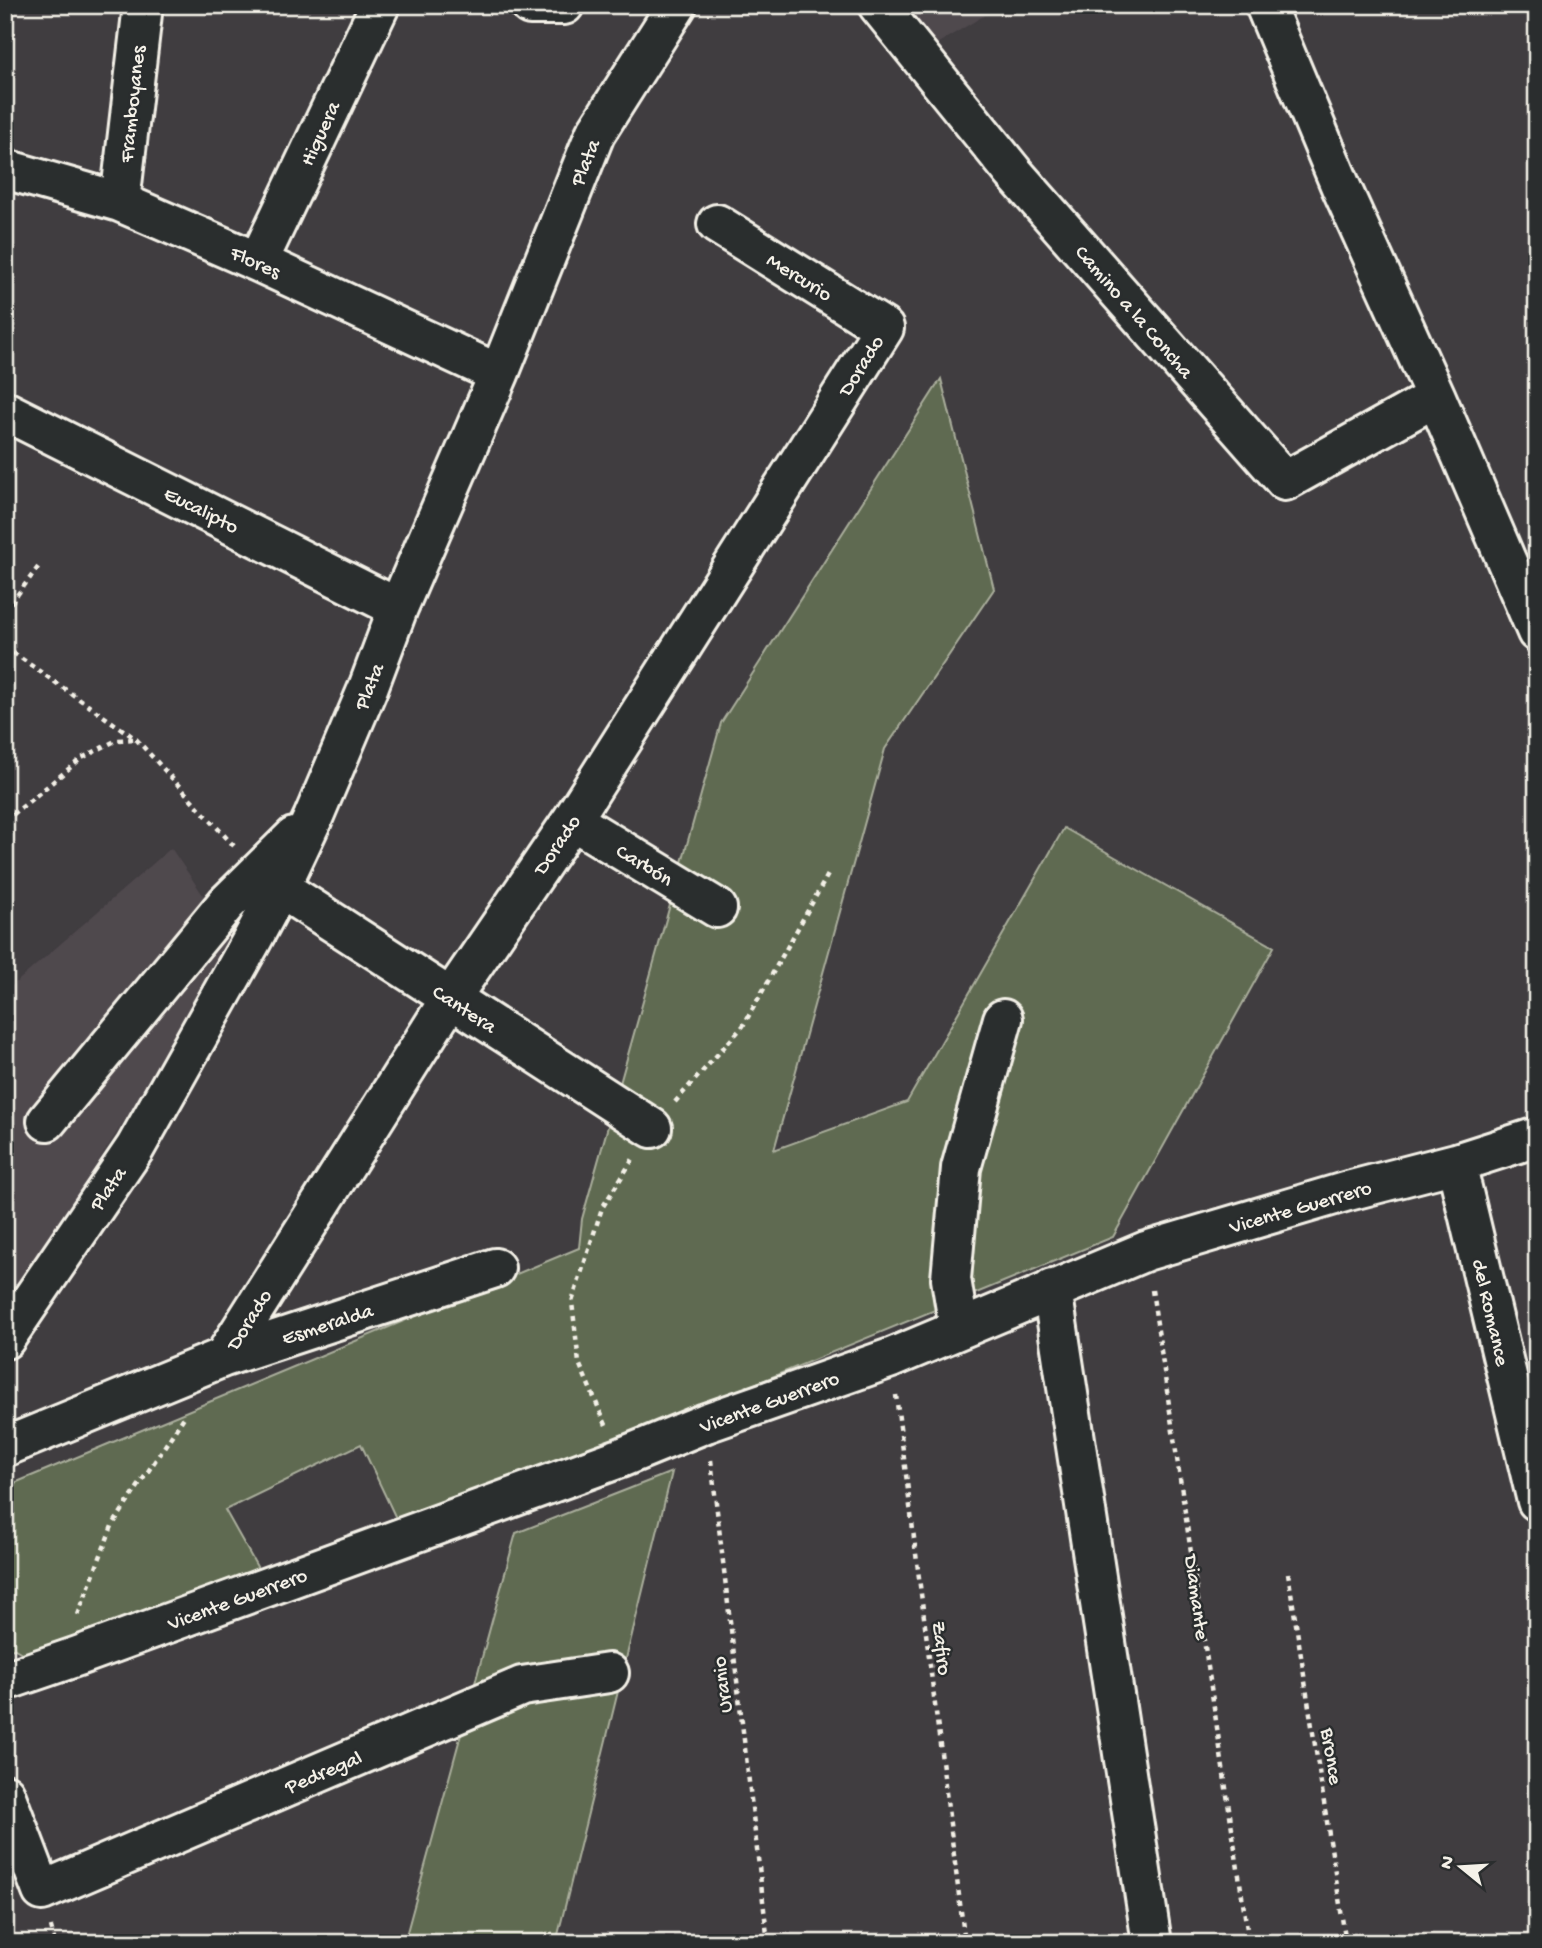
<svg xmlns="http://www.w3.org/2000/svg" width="1542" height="1948" font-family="'Gochi Hand',sans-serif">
<rect width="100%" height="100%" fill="#403d40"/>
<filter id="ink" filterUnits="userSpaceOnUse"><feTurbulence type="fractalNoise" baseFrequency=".0143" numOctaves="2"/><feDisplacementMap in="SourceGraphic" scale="14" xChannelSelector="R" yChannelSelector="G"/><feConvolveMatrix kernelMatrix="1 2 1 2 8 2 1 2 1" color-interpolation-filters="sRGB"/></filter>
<g filter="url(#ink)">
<path fill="#4f484d" d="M885,5H1002L918,55Z
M171,848L237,945L5,1307V992Z"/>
<path fill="#5f6a51" stroke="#aaae9c" stroke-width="2" d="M941,379L994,589L885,749L774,1150L907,1102L1064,828L1274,947L1113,1237L401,1529L361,1444L225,1510L265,1581L39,1663L15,1649L5,1650V1487L579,1248L582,1219L721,723Z
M672,1472L556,1943H404L516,1533Z"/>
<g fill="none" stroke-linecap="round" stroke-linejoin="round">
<g stroke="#f4f1e8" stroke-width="44">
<path id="minor" d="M530,5H564
M878,5L1013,172L1285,481L1436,397
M1265,5L1341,187L1436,397L1537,632
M5,169L120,202L258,262L499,374
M120,202L143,5
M258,262L380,5
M5,411L398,608
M572,820L717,908
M280,888L652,1128
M47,1121L226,904L294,837
M1456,1163L1537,1501
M1052,1289L1152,1943
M959,1328L951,1279L961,1168L1003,1019
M5,1339L135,1148L251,942L280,888L313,818L368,688L398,608L499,374L595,134L677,5
M224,1357L450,999L572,820L884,328L717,224
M5,1447L224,1357L495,1268
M5,1681L78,1656L620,1458L706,1423L891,1358L1146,1251L1348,1191L1456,1163L1537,1137
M5,1794L42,1891L522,1686L609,1673"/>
</g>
<path stroke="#f4f1e8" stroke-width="4.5" stroke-dasharray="5 5" stroke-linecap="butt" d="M5,611L39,566
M5,647L136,739L234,846
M5,821L82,758L117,740L135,739
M675,1102L743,1026L830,871
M1152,1290L1249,1943
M896,1395L965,1943
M606,1425L579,1363L572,1302L602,1208L633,1159
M711,1460L768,1943
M1288,1573L1346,1943
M78,1615L112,1526L186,1414
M51,1927L55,1943"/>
<use href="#minor" stroke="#2a2d2e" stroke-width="38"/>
</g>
</g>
<g text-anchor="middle" stroke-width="5" stroke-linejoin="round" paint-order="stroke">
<g font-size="21" fill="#f4f1e8" stroke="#2a2d2e">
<text transform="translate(131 104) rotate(-84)" y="7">Framboyanes</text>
<text transform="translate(319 133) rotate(-65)" y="7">Higuera</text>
<text transform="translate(584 162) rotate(-68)" y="7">Plata</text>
<text transform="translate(256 261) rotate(24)" y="7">Flores</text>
<text transform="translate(800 276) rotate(32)" y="7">Mercurio</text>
<text transform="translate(1135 311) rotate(49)" y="7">Camino a la Concha</text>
<text transform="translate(860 365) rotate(-58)" y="7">Dorado</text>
<text transform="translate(202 509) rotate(27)" y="7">Eucalipto</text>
<text transform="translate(368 686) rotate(-68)" y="7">Plata</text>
<text transform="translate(556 844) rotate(-56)" y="7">Dorado</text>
<text transform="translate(645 864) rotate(31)" y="7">Carbón</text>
<text transform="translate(465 1008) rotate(33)" y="7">Cantera</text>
<text transform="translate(107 1188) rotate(-55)" y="7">Plata</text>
<text transform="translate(1300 1206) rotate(-16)" y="7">Vicente Guerrero</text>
<text transform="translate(1492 1312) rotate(77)" y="7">del Romance</text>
<text transform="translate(248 1319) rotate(-58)" y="7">Dorado</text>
<text transform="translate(327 1323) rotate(-18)" y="7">Esmeralda</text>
<text transform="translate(769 1401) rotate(-20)" y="7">Vicente Guerrero</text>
<text transform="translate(1198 1597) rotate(82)" y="7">Diamante</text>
<text transform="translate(237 1598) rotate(-20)" y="7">Vicente Guerrero</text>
<text transform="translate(943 1648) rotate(83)" y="7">Zafiro</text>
<text transform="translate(721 1685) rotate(-97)" y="7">Uranio</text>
<text transform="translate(1333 1756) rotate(81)" y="7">Bronce</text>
<text transform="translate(323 1771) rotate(-23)" y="7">Pedregal</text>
</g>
</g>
<rect width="1542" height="1948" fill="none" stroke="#2a2d2e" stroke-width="28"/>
<rect x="14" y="14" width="1514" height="1920" fill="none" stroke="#f4f1e8" stroke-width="2.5" filter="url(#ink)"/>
<g transform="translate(1461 1867) rotate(288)" stroke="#2a2d2e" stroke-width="5" paint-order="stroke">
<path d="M0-5L12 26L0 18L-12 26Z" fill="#f4f1e8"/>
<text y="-10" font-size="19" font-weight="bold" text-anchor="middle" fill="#f4f1e8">N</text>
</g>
</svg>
